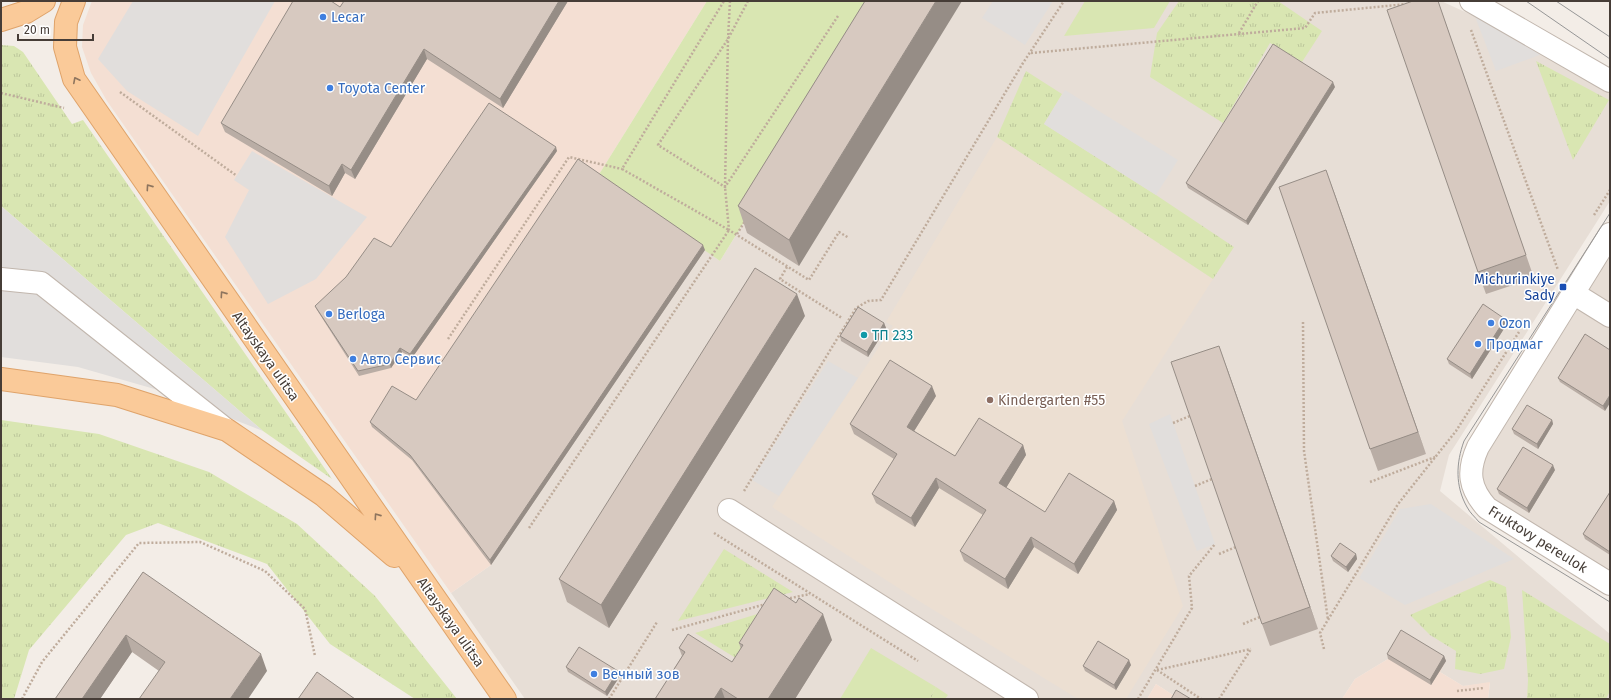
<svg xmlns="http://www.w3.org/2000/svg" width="1611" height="700" font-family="'Fira Sans',sans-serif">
<defs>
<pattern id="grass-tufts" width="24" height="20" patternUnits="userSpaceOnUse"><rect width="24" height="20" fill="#d9e6b2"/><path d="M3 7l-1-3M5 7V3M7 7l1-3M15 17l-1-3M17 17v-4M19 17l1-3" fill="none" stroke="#bcc69a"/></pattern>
</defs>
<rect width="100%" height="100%" fill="#f3ede7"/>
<path fill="#e7ded6" d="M880,1H1441L1610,78V201L1449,455L1440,491L1610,634V699H1488L1490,683L1463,686L1440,672L1388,659L1355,679L1342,699H1179L1156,684L1147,699H525L451,593L491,565L705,250L720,261Z
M1610,257V574L1486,499L1475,474Z"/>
<path fill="#f4dfd3" d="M92,1H707L598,176L491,565L451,593L107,101L91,73L82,47L83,25Z
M1388,659L1446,661L1440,672L1463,686L1490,682L1488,699H1342L1355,679Z
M1156,684L1179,699H1147Z"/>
<path fill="#ecdfd2" d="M997,137L1213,279L1122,421L1183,606L1126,699H1078L911,596L772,507L893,326L886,322Z"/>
<path fill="url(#grass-tufts)" d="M1179,1H1278L1322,31L1302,62L1270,43L1223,123L1150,77L1157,33Z
M1,45L14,46L23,52L72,124L83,120L332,479L263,431L1,206Z
M1536,61L1609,100L1573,160Z
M1026,71L1062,94L1044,124L1156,195L1234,247L1213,279L997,137Z
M1,420L99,434L209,472L297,524L375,596L457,699H415L330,644L267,564L158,523L126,535L29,650L14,699H1Z
M724,549L793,592L678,621Z
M1490,580L1506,587L1511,637L1504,669L1480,674L1455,669L1456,651L1430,635L1410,615Z
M1522,590L1610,644V691L1606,699H1527L1528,680Z
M774,609L739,660L695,633Z
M936,687L948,695L945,699H929Z"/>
<path fill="#d9e6b2" d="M707,1H880L720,261L598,176Z
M1085,1H1170L1154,28L1064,36Z
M871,648L936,687L929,699H840Z"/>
<path fill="#e1dedc" d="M133,1H275L198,136L127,91L98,59Z
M993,1H1053L1025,45L982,18Z
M1469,1L1553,50L1496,71Z
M1065,90L1178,160L1156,195L1044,124Z
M252,151L367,217L316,279L268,304L225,237L249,190L234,180Z
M1,206L263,431L158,390L78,367L1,357Z
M828,361L858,378L779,496L752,480Z
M1170,414L1215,544L1197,551L1149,424Z
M1431,504L1514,559L1405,605L1359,578L1400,509Z"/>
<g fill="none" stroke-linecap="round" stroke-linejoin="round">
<g stroke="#c1b6ad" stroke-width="24">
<path id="minor" d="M1471,1L1610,81
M1610,234L1478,447C1467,471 1469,488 1487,508L1610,584
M1,279L41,283L224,428
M1573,293L1610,316
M729,510L1027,699"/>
</g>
<g stroke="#dfa36a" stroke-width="24">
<path id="major" d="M74,1L66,22L65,47L74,79L505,699
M1,20L26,12L44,1
M1,379L117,395L227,430L323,495L394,556"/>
</g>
<path stroke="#bfac9c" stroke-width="2.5" stroke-dasharray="2 2" stroke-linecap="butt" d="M730,1L728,39L725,187L729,230L809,280L839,232L849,238
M748,1L728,39L658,145L725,187L838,16
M1471,30L1558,270
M1239,33L1258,1
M1031,53L1305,28L1315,13L1407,4
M120,92L237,176
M1,93L64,108
M1594,215L1610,190
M737,234L745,221
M787,267L780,279L842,318
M1303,322L1304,451L1328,620
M448,339L569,157L622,169
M1173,423L1190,416
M1370,482L1435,457
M1195,486L1212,479
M744,491L856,308L868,301L881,300L1023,63L1064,1
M529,528L729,230L622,169L724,1
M714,533L918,661
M1219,554L1236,547
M786,599L810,594
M1243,624L1260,617
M672,630L766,604
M1324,649L1320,633L1398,504L1456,431L1519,332
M1157,670L1251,649
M1157,670L1201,699
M1457,691L1484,688
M22,699L42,662L139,543L200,542L265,571L305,609L315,656
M609,699L657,622
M1138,699L1192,608L1189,576L1215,544
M1219,699L1251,649"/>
<use href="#minor" stroke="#fff" stroke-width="22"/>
<use href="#major" stroke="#faca99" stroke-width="22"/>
<path stroke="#969696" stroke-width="1" d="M1526,1L1610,59
M1556,1L1610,37
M1610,213L1464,441C1456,463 1455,486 1467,507C1470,513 1475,517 1479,522L1610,602"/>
</g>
<path fill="#b9ada5" d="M344,1H568L503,108L427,59L355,179L345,173L332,196L225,132L221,123L340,7Z
M865,1L799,266L747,233L738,206Z
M1443,16L1534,278L1486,294L1478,272Z
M1335,87L1248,225L1188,188L1186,183Z
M557,151L412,358L402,352L391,368L359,376L317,310L315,306L391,247Z
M1334,192L1426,454L1378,471L1370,449Z
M705,250L491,565L412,460L372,427L370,422L416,400Z
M805,316L609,628L567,602L559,579Z
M884,323L886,328L868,357L841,341L840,336Z
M1507,324L1472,379L1449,364L1447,359Z
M1585,334L1605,411L1560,382L1558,378Z
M1227,368L1318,629L1270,646L1262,624Z
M936,396L914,431L955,456L1023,445L1026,455L1006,488L1045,512L1114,501L1117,510L1078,574L1034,547L1008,589L964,561L960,551L983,515L939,488L915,527L876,503L872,494L894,459L854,434L850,424Z
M1552,420L1553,424L1538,449L1514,434L1512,429Z
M1555,470L1529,513L1499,494L1497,489Z
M1610,492V555L1585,539L1583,534Z
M1356,554L1357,559L1348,572L1333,561L1331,556Z
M143,572L267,671H159L132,652L100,699H55Z
M832,640L795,699H655L682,656L679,648L732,662L741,649L739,643Z
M1387,654L1444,656L1446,661L1431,685L1388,659Z
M1131,665L1116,690L1085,671L1083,666Z
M566,667L620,676L607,696L568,672Z"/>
<path fill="#968d86" d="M559,1H568L503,108L500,99Z
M936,1H962L799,266L789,240Z
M1438,1L1443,16L1534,278L1526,255Z
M424,49L427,59L355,179L351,170Z
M1333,82L1335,87L1248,225L1246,221Z
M556,147L557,151L412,358L410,354Z
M342,164L345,173L332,196L329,186Z
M1326,170L1334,192L1426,454L1418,432Z
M703,245L705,250L491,565L490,560Z
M797,294L805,316L609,628L601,605Z
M1505,319L1507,324L1472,379L1470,374Z
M884,323L886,328L868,357L867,352Z
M1219,346L1227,368L1318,629L1310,607Z
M400,348L402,352L391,368L390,364Z
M932,386L936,396L911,436L907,427Z
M1610,395V403L1605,411L1603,406Z
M1552,420L1553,424L1538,449L1537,444Z
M1023,445L1026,455L1003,493L999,483Z
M1553,465L1555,470L1529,513L1527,508Z
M936,478L939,488L915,527L911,518Z
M1114,501L1117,510L1078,574L1074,564Z
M1031,537L1034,547L1008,589L1005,579Z
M1356,554L1357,559L1348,572L1346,567Z
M823,614L832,640L795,699H768Z
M126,635L132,652L100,699H82Z
M261,654L267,671L248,699H230Z
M1444,656L1446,661L1431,685L1430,680Z
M1129,660L1131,665L1116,690L1114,685Z
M618,671L620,676L607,696L605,692Z
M721,688L725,699H714Z"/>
<path fill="#d7c9c0" stroke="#968d86" d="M293,1H331L340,7L344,1H559L500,99L424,49L351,170L342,164L329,186L221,123Z
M865,1H936L789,240L738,206Z
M1413,1H1438L1526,255L1478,272L1387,10Z
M1273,44L1333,82L1246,221L1186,183Z
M489,103L556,147L410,354L400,348L390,364L358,371L315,306L346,277L374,238L391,247Z
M578,159L703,245L490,560L410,455L370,422L392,386L416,400Z
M1326,170L1418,432L1370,449L1279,187Z
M755,268L797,294L601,605L559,579Z
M1483,304L1505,319L1470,374L1447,359Z
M858,307L884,323L867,352L840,336Z
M1585,334L1610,350V395L1603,406L1558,378Z
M1219,346L1310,607L1262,624L1171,362Z
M890,360L932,386L907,427L955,456L979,418L1023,445L999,483L1045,512L1069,473L1114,501L1074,564L1031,537L1005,579L960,551L986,510L936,478L911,518L872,494L897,454L850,424Z
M1527,405L1552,420L1537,444L1512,429Z
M1523,447L1553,465L1527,508L1497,489Z
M1610,492V552L1583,534Z
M1340,543L1356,554L1346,567L1331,556Z
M143,572L261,654L230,699H139L165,662L126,635L82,699H55Z
M774,588L796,603L799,598L823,614L768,699H738L721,688L714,699H655L685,652L679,648L688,634L732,662L743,645L739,643Z
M1401,630L1444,656L1430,680L1387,654Z
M1098,641L1129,660L1114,685L1083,666Z
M579,647L618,671L605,692L566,667Z
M317,672L355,699H298Z
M1176,690L1191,699H1171Z"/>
<defs><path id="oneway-chevron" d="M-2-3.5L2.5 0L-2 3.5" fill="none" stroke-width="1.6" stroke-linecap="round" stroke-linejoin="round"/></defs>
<g stroke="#8e755e">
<use href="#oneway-chevron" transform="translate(76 80) rotate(-117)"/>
<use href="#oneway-chevron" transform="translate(149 187) rotate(-125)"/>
<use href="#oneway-chevron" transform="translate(223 294) rotate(-125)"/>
<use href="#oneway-chevron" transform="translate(377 516) rotate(-125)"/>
</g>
<g fill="#3f7fe0" stroke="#fff" stroke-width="1.5">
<circle cx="323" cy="17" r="4"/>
<circle cx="330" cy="88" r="4"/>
<circle cx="329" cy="314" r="4"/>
<circle cx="1491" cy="323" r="4"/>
<circle cx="1478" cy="344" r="4"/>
<circle cx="353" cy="359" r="4"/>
<circle cx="594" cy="674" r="4"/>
</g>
<rect fill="#1a4fb4" stroke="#fff" stroke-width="1.5" x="1559" y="283" width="8" height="8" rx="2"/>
<circle fill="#0f9aa8" stroke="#fff" stroke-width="1.5" cx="864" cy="335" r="4"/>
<circle fill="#8d6e63" stroke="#fff" stroke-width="1.5" cx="990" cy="400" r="4"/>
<g text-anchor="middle" stroke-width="3" stroke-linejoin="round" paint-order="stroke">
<g font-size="14" fill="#366cbe" stroke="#fff" text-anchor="start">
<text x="331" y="22">Lecar</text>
<text x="338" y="93">Toyota Center</text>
<text x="337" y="319">Berloga</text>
<text x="1499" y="328">Ozon</text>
<text x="1486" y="349">Продмаг</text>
<text x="361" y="364">Авто Сервис</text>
<text x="602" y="679">Вечный зов</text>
</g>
<g font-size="14" fill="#164399" stroke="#fff" text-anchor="end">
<text x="1555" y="284">Michurinkiye<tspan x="1555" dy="16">Sady</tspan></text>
</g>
<g font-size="14" fill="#0d838f" stroke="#fff" text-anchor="start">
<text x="872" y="340">ТП 233</text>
</g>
<g font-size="14" fill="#463d37" stroke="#fff">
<text transform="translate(266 356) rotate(55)" y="5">Altayskaya ulitsa</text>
<text transform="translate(1538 539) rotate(32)" y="5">Fruktovy pereulok</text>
<text transform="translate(451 622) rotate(55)" y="5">Altayskaya ulitsa</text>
</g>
<g font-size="14" fill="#785e54" stroke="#fff" text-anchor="start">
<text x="998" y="405">Kindergarten #55</text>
</g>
</g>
<rect width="1611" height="700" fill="none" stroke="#463d37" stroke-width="4"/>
<path d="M18 34v6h75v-6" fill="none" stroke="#463d37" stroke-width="2"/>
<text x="24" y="34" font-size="12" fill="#463d37" stroke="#ffffff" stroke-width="3" paint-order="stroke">20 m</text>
</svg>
